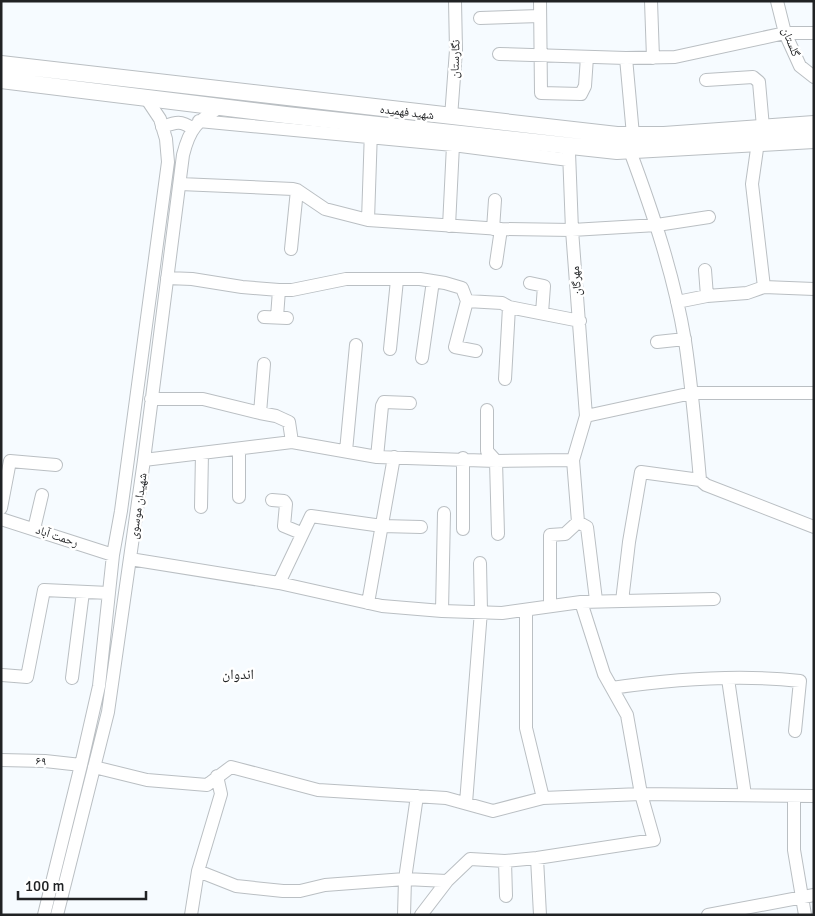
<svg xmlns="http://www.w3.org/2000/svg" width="815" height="916" font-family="Signika,'Noto Naskh Arabic',sans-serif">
<rect width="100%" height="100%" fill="#f6fbff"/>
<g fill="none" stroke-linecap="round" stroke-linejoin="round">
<g stroke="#babfc3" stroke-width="14">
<path id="minor" d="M540,1L541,93L581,94L585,86L587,57
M651,1L653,58
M777,1L785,33L800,66L814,77
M480,18L540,16
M499,54L626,58
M706,80L753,77L759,82L763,127
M451,117L456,50L455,1
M199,121L453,145L569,160
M162,127C176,122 181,120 193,129
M633,135L626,58L675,57L785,33H814
M758,142L752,184L764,287
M630,151C653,213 674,275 685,341C692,387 696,434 700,480L706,485L814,527
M569,152L572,230L586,416
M180,184L293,189L297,190L325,209L368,220L501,229L572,230L657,225L709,217
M368,220L371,130
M449,226L453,145
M493,229L495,200
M291,249L297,190
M496,263L501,229
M705,270L707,296
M167,278L192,279L242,287L279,290H292L346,279H420L445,283L462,288L467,301L502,303L509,307L580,321
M530,283L544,286L542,313
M467,301L455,347L476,351
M677,302L707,296L747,293L764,287L814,289
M264,317L287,318
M277,317L279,290
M657,342L685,339
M390,349L397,280
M422,358L433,281
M505,379L509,307
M151,399H203L260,413L276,416L289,422L292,442
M487,410V451L496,461L498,534
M260,413L264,364
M239,449V497
M346,451L356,345
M377,457L382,406L384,402L410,403
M144,460L292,442L377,457L496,461L573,460L586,416L692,393H814
M573,460L578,522L587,527L596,600
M272,500L284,501L286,504L284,526L301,533
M201,507L202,453
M1,508L10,461L56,465
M1,519L113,555
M34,529L42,495
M463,529V458
M130,559L279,583L382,606L442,611L502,613L581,602L622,601L629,542L641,472L700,480
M279,583L311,516L382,526L421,527
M622,601L714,599
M581,602L604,674L627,715L641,794L814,796
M368,603L394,457
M550,606V535L565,534L578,522
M526,610V728L543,798
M442,611L444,513
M2,675L27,677L44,590L109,593
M72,678L83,592
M728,679L745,795
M612,688C674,679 738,674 800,681L795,731
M1,760L45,761L81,765
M94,767L147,780L207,785L231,767L318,790L446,798L493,811L543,798L641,794L654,840L537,858L505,861L470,859L447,881L421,915
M217,776L221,794L198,871L236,886L283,891H300L325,885L405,879L447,881
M794,796V850L805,915
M466,803L481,611L480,563
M537,858L540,915
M505,861L506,896
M44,915L81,765L99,686L113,555L121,511L168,162L166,139L160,119L146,98
M57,915L108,712L144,460L183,155C190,127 197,122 220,107
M191,915L198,871
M404,915L405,879L417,796
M708,915L814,895"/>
</g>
<g stroke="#babfc3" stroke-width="18">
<path id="major" d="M1,64L617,135H664L814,124
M1,80L286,115L617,151L814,140"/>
</g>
<use href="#minor" stroke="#fff" stroke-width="12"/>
<use href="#major" stroke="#fff" stroke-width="16"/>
</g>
<g text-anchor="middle" stroke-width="5" stroke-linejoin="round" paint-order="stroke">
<g font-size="12" fill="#202224" stroke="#fff">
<text transform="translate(791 42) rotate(68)" y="4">گلستان</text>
<text transform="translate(455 59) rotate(-88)" y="4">نگارستان</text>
<text transform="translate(407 112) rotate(7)" y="4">شهید فهمیده</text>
<text transform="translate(576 281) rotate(-95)" y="4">مهرگان</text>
<text transform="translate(138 506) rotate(-82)" y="4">شهیدان موسوی</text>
<text transform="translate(57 536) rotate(18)" y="4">رحمت آباد</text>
<text transform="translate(41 761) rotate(4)" y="4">۶۹</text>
</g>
<g font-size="14" fill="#202224" stroke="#fff">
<text x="238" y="679">اندوان</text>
</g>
</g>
<rect width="815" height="916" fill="none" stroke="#202224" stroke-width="5"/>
<path d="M18 891v8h128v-8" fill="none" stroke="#202224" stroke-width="2.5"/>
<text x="25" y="891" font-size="15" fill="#202224" stroke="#ffffff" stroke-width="4" paint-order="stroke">100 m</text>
</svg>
